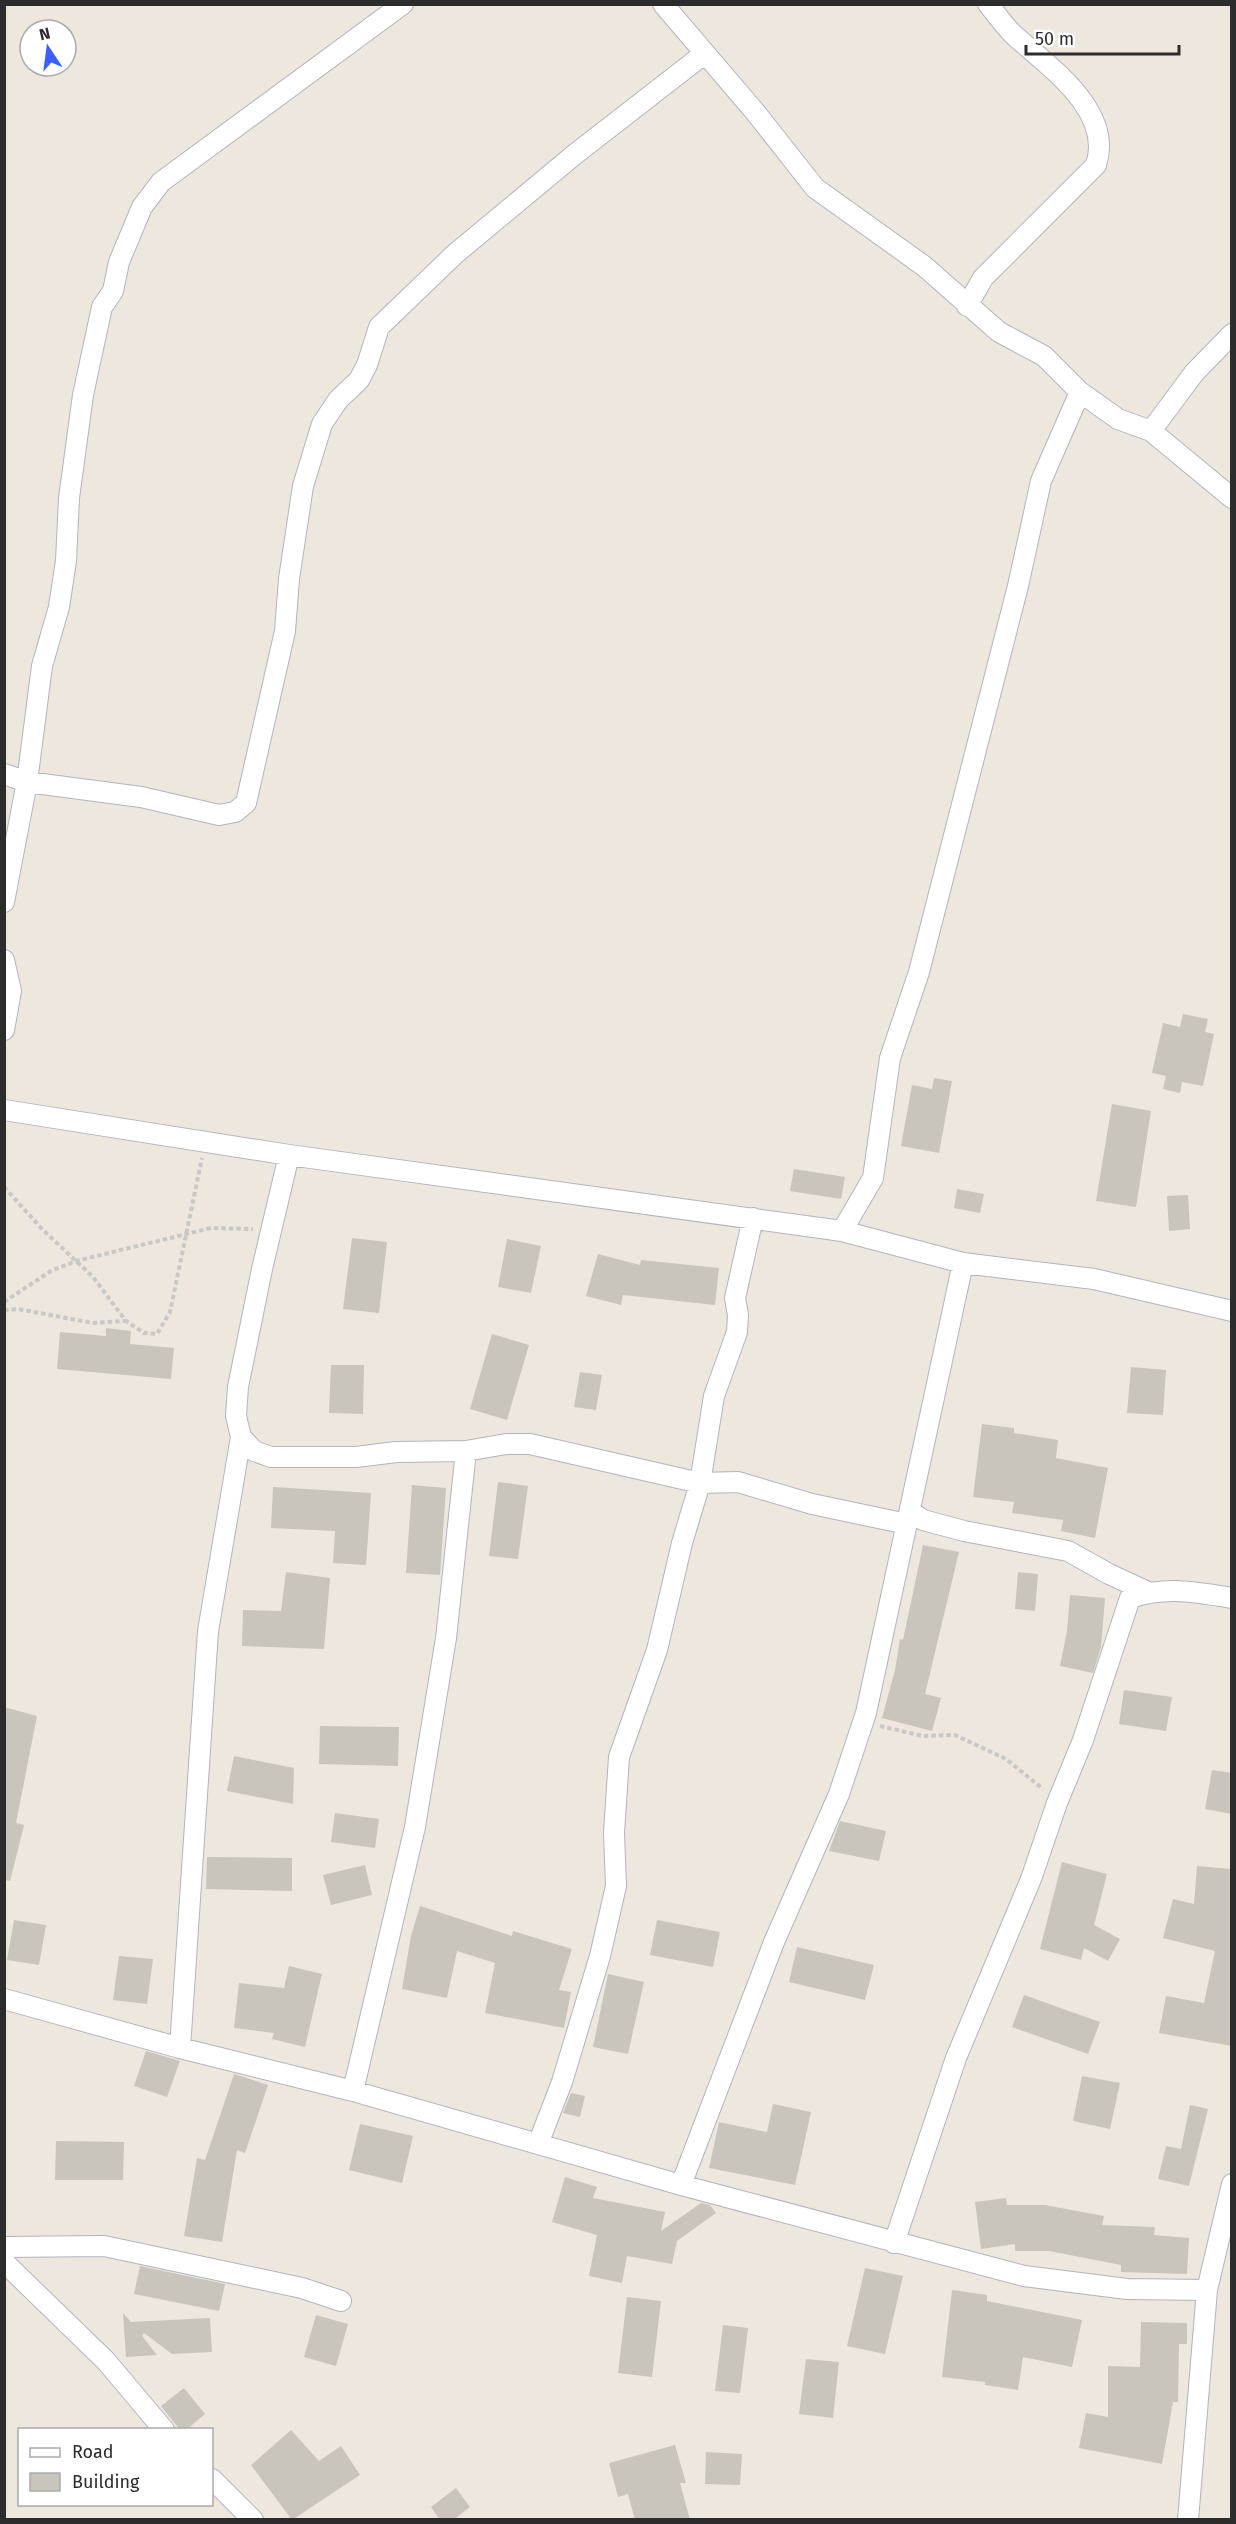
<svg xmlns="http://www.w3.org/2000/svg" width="1236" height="2524" font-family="'Fira Sans',sans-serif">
<rect width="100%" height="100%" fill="#eee7dd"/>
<path fill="#c9c5bc" d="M1183,1014L1208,1019L1205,1032L1214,1034L1203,1086L1182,1082L1180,1093L1163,1089L1166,1076L1152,1073L1163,1023L1180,1027Z
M934,1078L952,1081L939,1153L901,1146L912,1085L932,1089Z
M1112,1104L1151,1111L1136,1207L1096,1201Z
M794,1169L845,1177L841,1199L790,1191Z
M957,1189L984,1194L980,1213L954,1208Z
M1188,1195L1190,1229L1169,1231L1167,1196Z
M352,1238L387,1242L379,1313L343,1309Z
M507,1239L541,1246L531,1293L498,1287Z
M598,1254L640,1265L641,1260L719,1268L715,1305L623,1295L621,1305L586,1296Z
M106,1328L131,1331L130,1344L174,1348L171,1379L57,1369L60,1332L106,1336Z
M492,1334L529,1345L507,1420L470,1409Z
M331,1365H364L363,1414L329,1413Z
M1131,1367L1166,1370L1163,1415L1127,1413Z
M580,1372L602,1375L596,1410L574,1407Z
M982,1424L1014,1428V1433L1058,1440L1056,1458L1108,1468L1095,1538L1061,1531L1063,1520L1012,1513L1014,1502L973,1497Z
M498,1482L528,1486L518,1559L489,1556Z
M412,1485L446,1488L440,1575L406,1573Z
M273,1487L371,1493L366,1565L333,1563L335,1531L271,1528Z
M923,1545L959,1552L925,1694L941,1698L932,1731L882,1718L895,1670L900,1639L903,1640Z
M286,1572L330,1578L324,1649L242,1646L243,1610L281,1611Z
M1018,1572L1038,1574L1035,1611L1015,1609Z
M1070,1595L1105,1598L1101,1647L1093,1673L1060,1666L1067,1631Z
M1124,1690L1172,1697L1166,1731L1119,1724Z
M4,1707L37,1716L16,1823L24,1825L10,1881L4,1880Z
M320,1726L399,1727L398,1766L319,1764Z
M234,1756L294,1768L293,1804L227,1791Z
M1212,1770L1232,1773V1814L1205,1809Z
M335,1813L379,1819L375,1848L331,1842Z
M840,1821L886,1831L879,1861L829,1851Z
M207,1857L292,1858V1891L206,1889Z
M1062,1862L1107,1874L1094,1925L1120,1939L1108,1961L1084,1948L1081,1960L1040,1949Z
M365,1865L372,1895L331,1905L323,1875Z
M1197,1866L1232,1869V2046L1159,2033L1166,1996L1204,2003L1215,1951L1163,1938L1173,1899L1194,1904Z
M420,1906L512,1936L513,1931L572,1949L559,1990L571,1992L564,2028L485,2013L495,1963L457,1951L447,1998L402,1989L411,1936Z
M14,1920L46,1925L39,1965L7,1960Z
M657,1920L720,1932L713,1967L650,1955Z
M797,1947L874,1965L865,2000L789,1982Z
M119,1956L153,1959L147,2004L113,2000Z
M289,1966L322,1974L305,2047L272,2039L274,2033L234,2028L239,1983L284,1988Z
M608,1974L644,1982L628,2054L593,2047Z
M1024,1995L1100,2022L1088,2054L1012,2027Z
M146,2051L180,2061L167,2097L134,2086Z
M234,2074L268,2085L245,2153L237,2150L222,2242L184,2236L197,2158L205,2160Z
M1082,2076L1120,2083L1110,2129L1073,2121Z
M571,2093L585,2096L580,2117L563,2113Z
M773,2104L811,2112L795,2185L709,2168L719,2122L767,2132Z
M1190,2105L1208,2109L1189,2186L1158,2179L1166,2146L1181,2149Z
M360,2124L413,2136L402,2183L349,2170Z
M56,2141L124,2142L123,2180H55Z
M565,2177L597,2187L593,2198L665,2212L661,2231L701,2203L710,2205L716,2213L677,2241L672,2264L627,2256L622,2283L589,2276L597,2235L552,2222Z
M1006,2198L1007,2205H1045L1104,2216L1102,2225L1155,2227L1154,2235L1189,2238L1187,2274L1121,2272V2265L1049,2251H1015V2244L981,2249L975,2202Z
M140,2266L225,2284L219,2311L134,2294Z
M865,2268L903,2276L885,2354L847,2346Z
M952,2290L987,2295V2301L1082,2320L1072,2367L1023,2357L1018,2390L985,2385V2382L942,2377Z
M627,2297L661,2301L652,2377L618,2373Z
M123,2313L131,2322L210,2318L212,2352L172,2354L144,2333L142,2336L157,2355L126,2357Z
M316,2315L348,2324L336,2366L304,2357Z
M1141,2322L1187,2323V2344H1179L1178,2402H1173L1162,2464L1079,2448L1086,2413L1108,2417V2366L1140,2367Z
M723,2325L748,2328L740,2393L715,2391Z
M806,2359L839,2362L833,2418L799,2414Z
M184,2388L205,2414L186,2430H180L161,2406Z
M291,2430L319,2461L341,2446L360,2475L292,2520L251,2465Z
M675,2445L686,2483H680L690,2520H635L628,2494L618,2497L609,2463Z
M706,2452L742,2454L740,2485L705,2484Z
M456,2488L470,2507L453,2520H440L431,2507Z"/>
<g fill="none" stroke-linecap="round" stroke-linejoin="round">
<g stroke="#b2b4c0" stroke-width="22">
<path id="minor" d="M663,4L756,113L815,188L924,266L999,332L1044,356L1080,392L1118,419L1151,431L1232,498
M967,306L983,278L1096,165C1114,111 1049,67 1015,36C1005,27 997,15 988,4
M1151,431L1194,373L1232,334
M4,774L27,782L141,797L219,815L235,812L246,803L285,631L289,579L303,486L322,424L338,400L359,380L367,365L379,327L455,254L574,155L704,54
M4,902L27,782L42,666L59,607L66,561L69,498L83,395L102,307L113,291L119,262L142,207L161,182L403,4
M4,960L11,991L4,1030
M4,1110L289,1155L842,1231L963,1263L1094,1279L1232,1311
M289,1155L262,1269L238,1387L236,1416L241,1437L254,1451L271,1457H356L396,1452L466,1451
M842,1231L873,1178L890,1058L919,972L1018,586L1041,481L1080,392
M910,1511L923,1520L964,1531L1068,1551L1109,1574L1148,1592
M4,1999L180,2048L353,2091L681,2185L1024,2276L1127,2289L1207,2290
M180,2048L208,1631L241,1437
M353,2091L415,1827L446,1638L466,1451L506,1444H530L700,1483L738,1482L812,1504L907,1524
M538,2144L562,2082L600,1956L616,1886L614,1833L619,1757L657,1650L682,1543L700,1483L714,1396L737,1332L738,1315L735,1298L753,1218
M681,2185L774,1942L839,1794L866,1713L963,1263
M894,2243L956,2058L1031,1879L1057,1803L1083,1740L1130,1598C1168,1586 1193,1592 1232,1598
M4,2247L104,2246L302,2288L341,2301
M4,2262L106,2361L164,2430
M212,2479L253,2520
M1188,2520L1207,2290L1232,2184"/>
</g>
<path stroke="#c8c8c8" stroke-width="4" stroke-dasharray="4.5 3" stroke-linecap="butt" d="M4,1187L42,1229L93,1277L126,1321L144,1333L157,1334L170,1312L202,1158
M4,1302L51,1271L76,1261L211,1228L253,1229
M4,1310L18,1309L93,1323L125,1321
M880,1726L923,1736L955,1735L1006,1759L1043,1789"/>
<use href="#minor" stroke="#fff" stroke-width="20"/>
</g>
<rect width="1236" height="2524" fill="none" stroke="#2c2c2c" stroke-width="12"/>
<rect x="18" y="2428" width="195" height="78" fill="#ffffff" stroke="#ababab" stroke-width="1.5"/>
<rect x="30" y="2448" width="30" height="9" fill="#ffffff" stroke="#ababab" stroke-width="1.5"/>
<text x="72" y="2458" font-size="18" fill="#2c2c2c">Road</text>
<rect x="30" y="2473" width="30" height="18" fill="#c9c5bc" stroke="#ababab" stroke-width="1.5"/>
<text x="72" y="2488" font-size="18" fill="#2c2c2c">Building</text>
<g transform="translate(48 48) rotate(347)"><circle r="28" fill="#ffffff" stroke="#ababab" stroke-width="1.5"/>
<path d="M0-4.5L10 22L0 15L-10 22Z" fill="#3a61ff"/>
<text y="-9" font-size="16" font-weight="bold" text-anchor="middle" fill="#2c2c2c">N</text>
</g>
<path d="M1026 45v9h153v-9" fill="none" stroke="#2c2c2c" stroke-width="3"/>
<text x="1035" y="45" font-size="18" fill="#2c2c2c" stroke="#ffffff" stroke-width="4.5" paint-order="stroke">50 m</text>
</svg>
